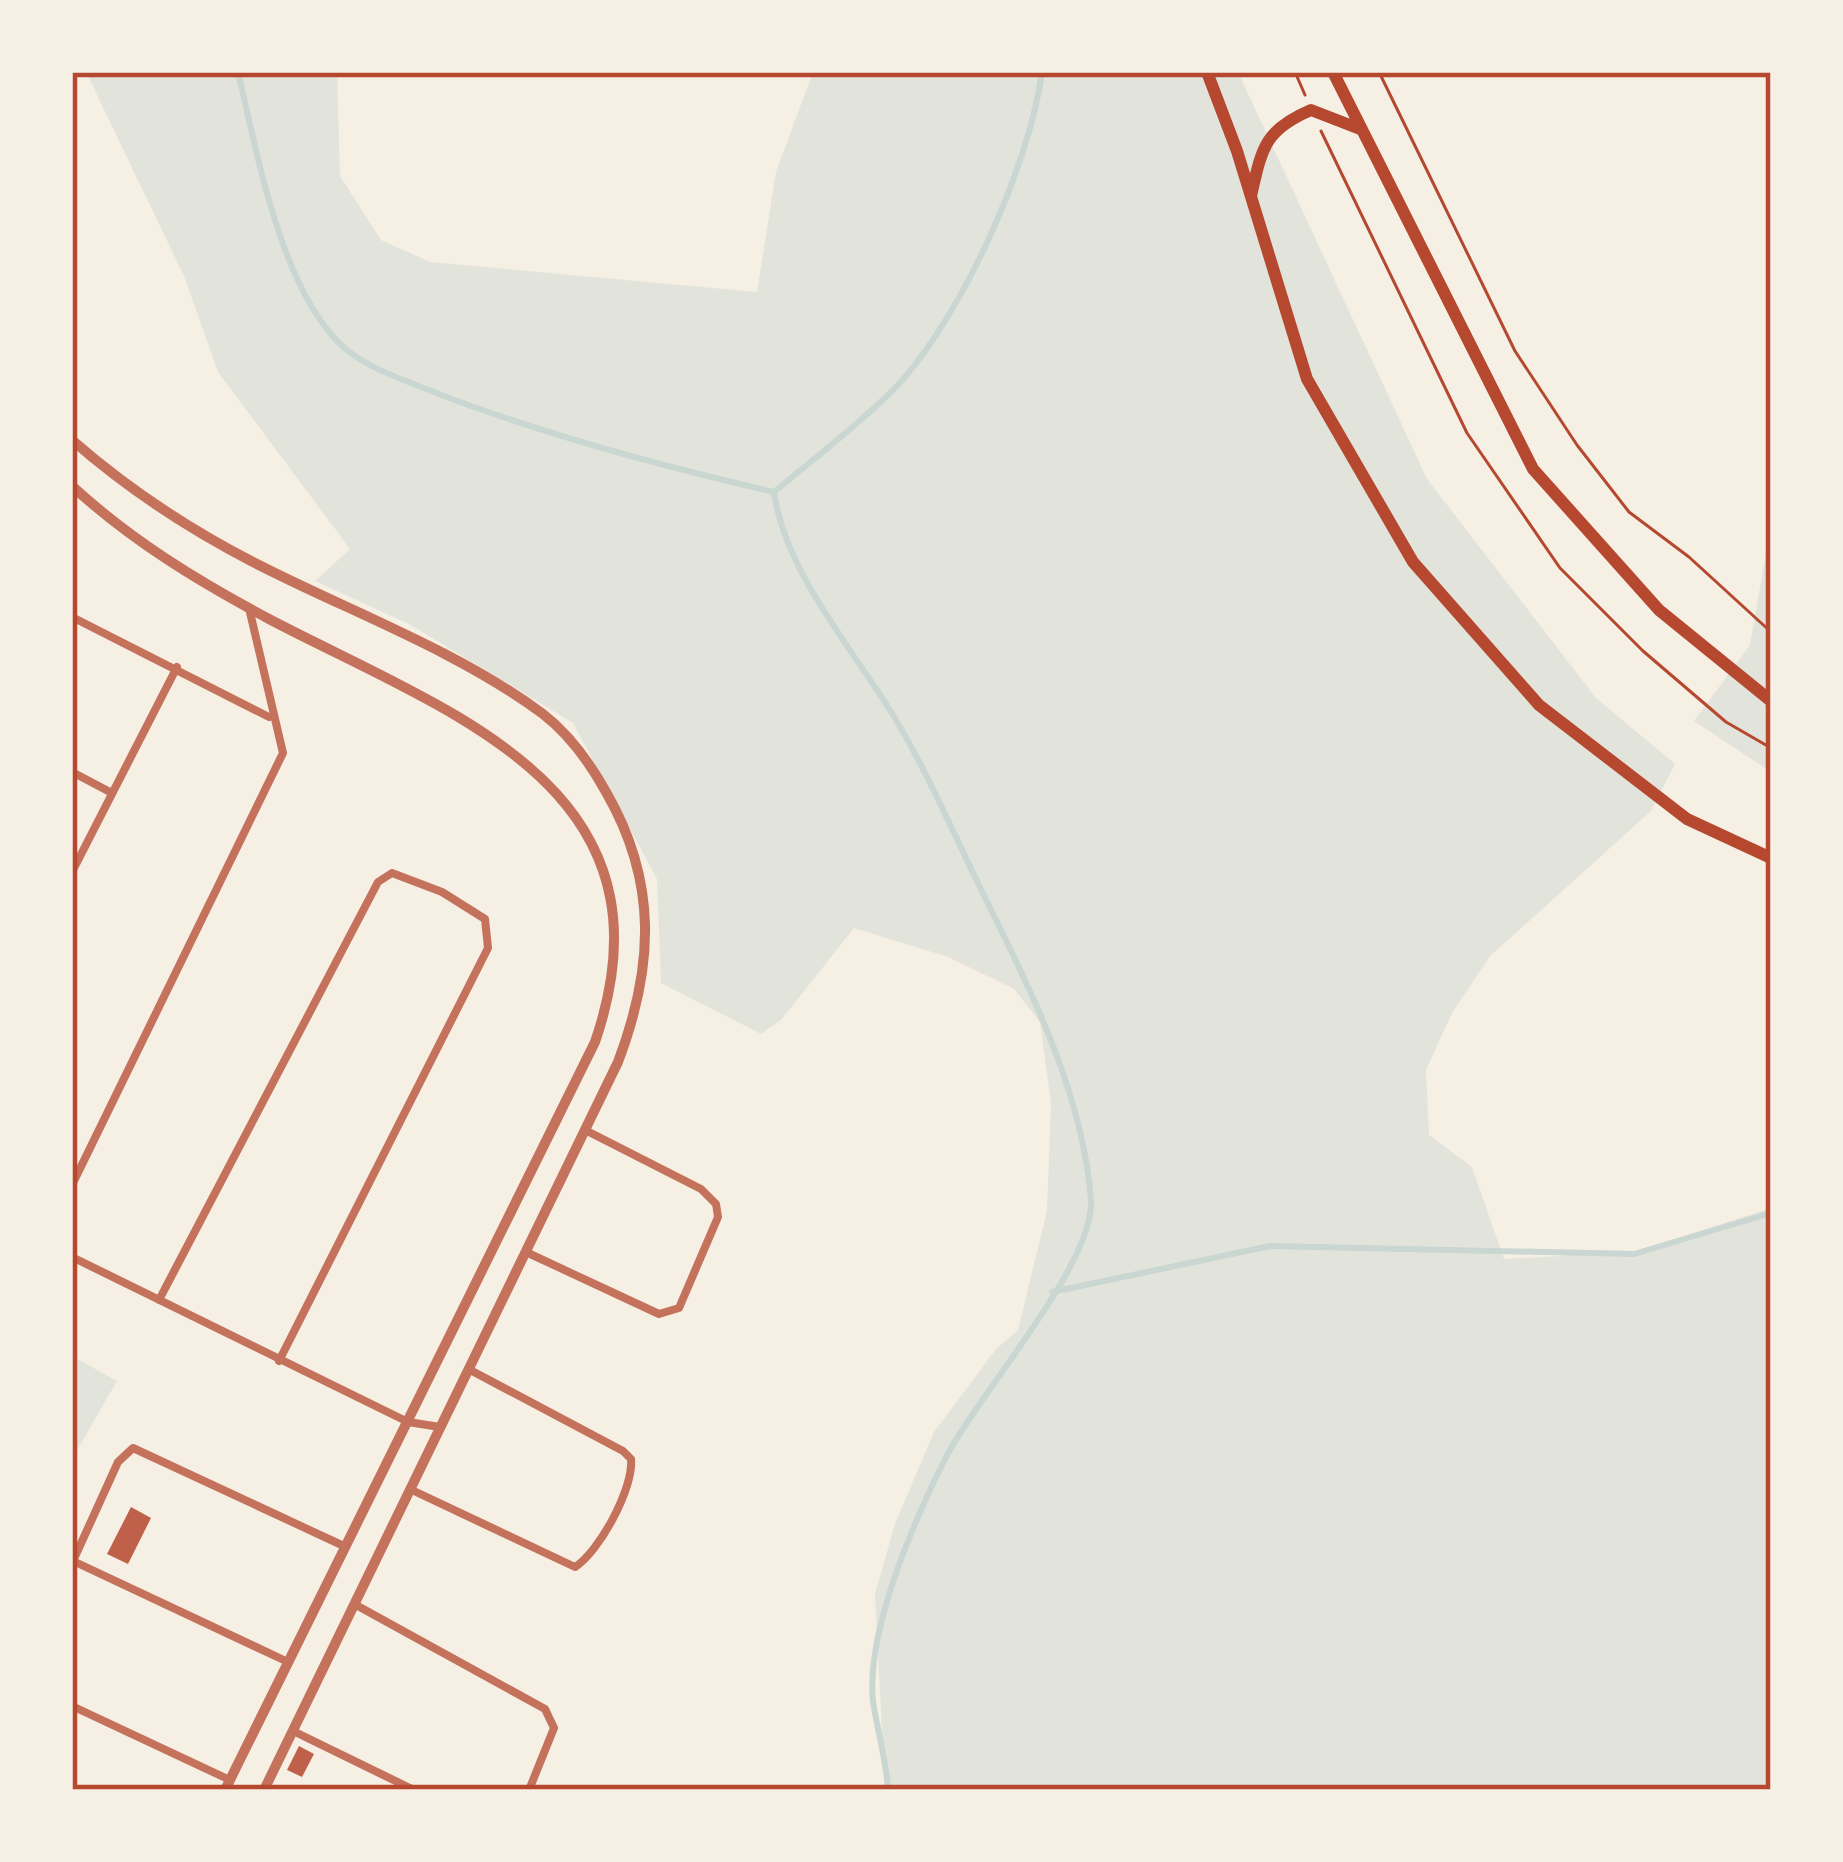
<svg xmlns="http://www.w3.org/2000/svg" width="1843" height="1862" font-family="'Open Sans',sans-serif">
<rect width="100%" height="100%" fill="#f6efe4"/>
<path fill="#e2e4dc" d="M86,72H337L340,176L381,240L430,262L757,292L776,172L813,72H1238L1427,479L1596,698L1675,764L1651,811L1490,956L1452,1013L1426,1070L1429,1135L1472,1167L1504,1259L1636,1252L1771,1208V1790H885L875,1594L895,1524L934,1432L996,1349L1018,1330L1047,1211L1051,1103L1040,1022L1014,989L948,957L854,928L781,1020L761,1034L661,983L657,879L573,723L409,624L315,581L350,549L218,372L184,276Z
M1771,524V772L1694,721L1750,645Z
M72,1356L117,1381L72,1459Z"/>
<g fill="none" stroke-linecap="round" stroke-linejoin="round">
<path stroke="#c9d6d2" stroke-width="6" d="M238,72C257,152 280,286 341,345C367,369 407,381 439,394C548,436 661,466 774,492
M774,492C785,572 852,648 893,715C924,766 949,823 975,877C1025,980 1082,1085 1091,1200C1095,1264 976,1397 945,1459C914,1521 866,1631 873,1701C877,1730 886,1757 888,1790
M774,492C812,460 852,430 888,395C958,327 1029,168 1042,72
M1052,1292L1270,1246L1634,1254L1771,1213"/>
</g>
<path fill="#bf614a" d="M131,1507L151,1518L128,1564L107,1554Z
M299,1746L314,1754L302,1777L287,1770Z"/>
<g fill="none" stroke-linecap="round" stroke-linejoin="round">
<path stroke="#b5482f" stroke-width="3" d="M1295,72L1305,95
M1379,72L1515,351L1577,445L1629,512L1689,557L1771,632
M1321,131L1467,433L1560,568L1643,651L1726,722L1771,748"/>
<path stroke="#c5725c" stroke-width="8" d="M72,617L269,717
M72,772L110,792
M72,872L177,667
M72,1185L283,753L249,608
M528,1253L659,1314L679,1308L718,1217L716,1204L701,1189L587,1131
M72,1257L408,1422L440,1427
M159,1300L378,882L392,873L442,892L485,919L488,948L279,1361
M414,1491L575,1567C599,1552 634,1488 631,1459L623,1451L472,1371
M73,1561L118,1462L133,1448L346,1547
M73,1561L288,1662
M356,1605L545,1709L554,1728L529,1790
M72,1706L230,1780
M293,1731L414,1790"/>
<path stroke="#c5725c" stroke-width="10" d="M72,440C128,489 187,528 253,562C348,611 457,650 543,714C570,735 590,763 606,792C658,882 654,967 618,1062L264,1790
M72,486C132,541 198,581 269,619C448,713 683,786 595,1042L225,1790"/>
<path stroke="#b5482f" stroke-width="12" d="M1207,72L1237,151L1307,379L1413,562L1539,705L1687,819L1771,858
M1333,72L1533,469L1659,610L1771,701
M1251,196C1262,148 1264,130 1311,110L1360,129"/>
</g>
<rect width="1843" height="1862" fill="none" stroke="#f6efe4" stroke-width="150"/>
<rect x="75" y="75" width="1693" height="1712" fill="none" stroke="#b5482f" stroke-width="4.5"/>
</svg>
